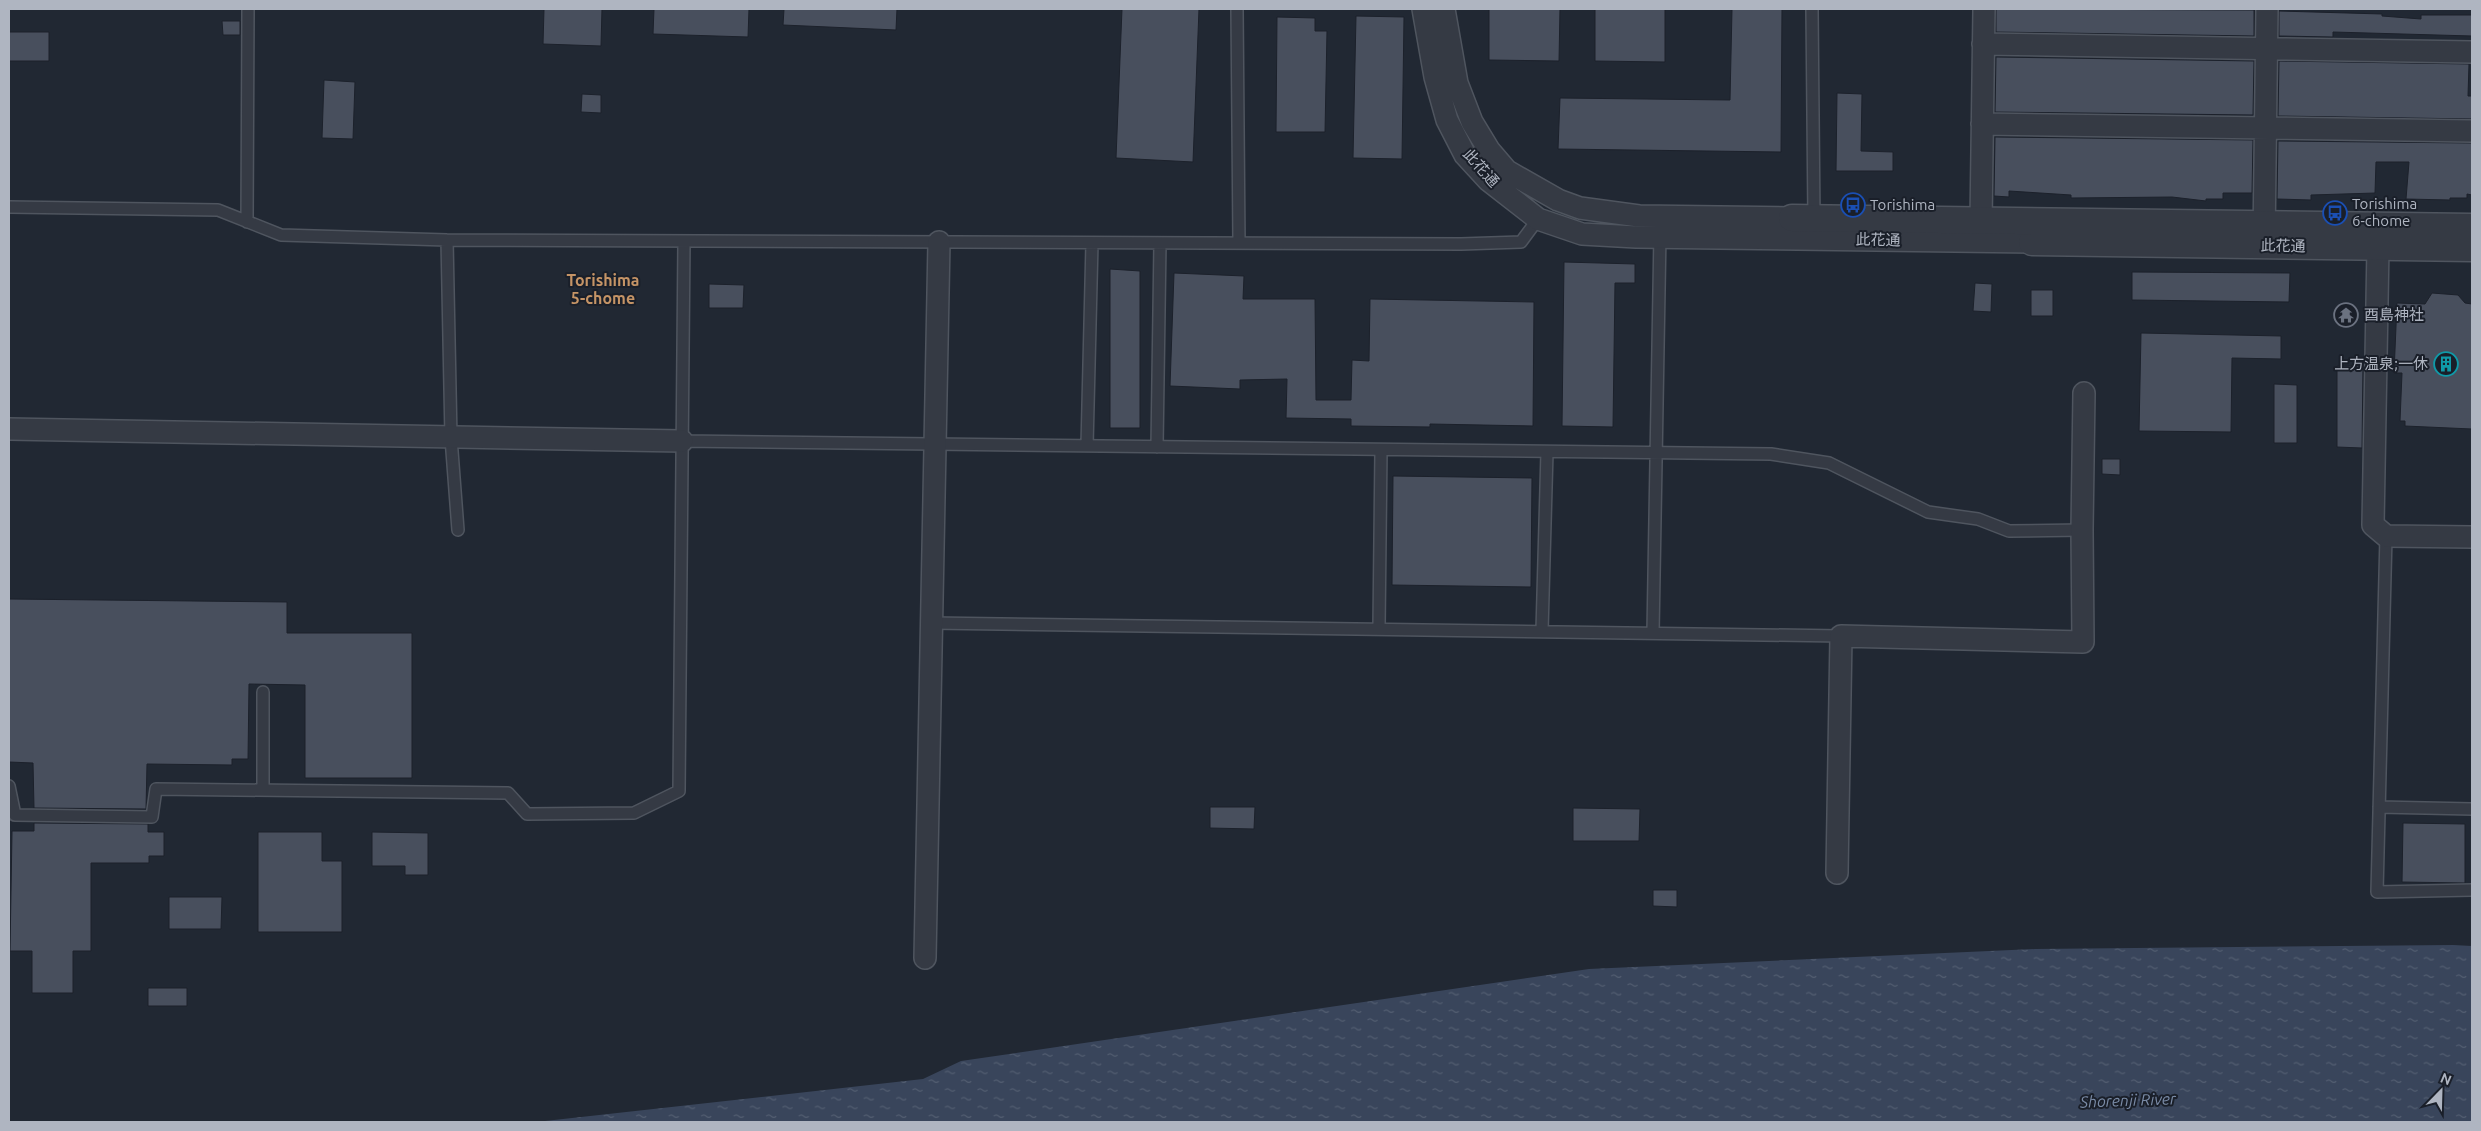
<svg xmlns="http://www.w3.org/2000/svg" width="2481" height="1131" font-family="Ubuntu,'Noto Sans JP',sans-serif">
<defs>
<pattern id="water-ripples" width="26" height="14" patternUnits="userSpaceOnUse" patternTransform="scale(1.25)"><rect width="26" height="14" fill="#39455b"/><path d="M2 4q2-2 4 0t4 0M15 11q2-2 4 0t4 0" fill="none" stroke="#535e71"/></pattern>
</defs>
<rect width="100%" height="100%" fill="#212833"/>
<path fill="url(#water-ripples)" d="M2453,945L2472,946V1122H536L923,1079L961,1061L1589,969L2035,949Z"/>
<path fill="#484f5d" stroke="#1c212b" d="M544,9H602L601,46L543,44Z
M654,9H749L748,37L653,34Z
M784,9H897L896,30L783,25Z
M1122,9H1199L1193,162L1116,158Z
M1489,9H1560L1559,61L1489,60Z
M1595,9H1665V62L1595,61Z
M1732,9H1782L1781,152L1558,149L1560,98L1730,100Z
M1996,9L2254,10V36L1996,32Z
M2279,11L2382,14V16L2421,19V15H2472V36L2333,32V37L2279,36Z
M1356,16L1404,17L1402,159L1353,158Z
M1277,17L1315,18V31H1327L1325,132H1276Z
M222,21H240V35H223Z
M9,32H49V61H9Z
M1996,57L2254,61L2253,115L1995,112Z
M2279,61L2469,64L2468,96H2472V119L2278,116Z
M324,80L355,82L353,139L322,138Z
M1837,93L1862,94L1861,151L1893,152V171H1836Z
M582,94L601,95V113L581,112Z
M1995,137L2253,140L2252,193H2223V199H2206V201L2172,197L2071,198V195L2009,191V197L1994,196Z
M2278,141L2472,143V195L2467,194V198H2450V200L2406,199L2409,162H2376L2375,193L2311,195V200L2277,199Z
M1564,262L1635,264V283H1615L1613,427L1562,426Z
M1110,269L1140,271V428H1110Z
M2132,272L2290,273L2289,302L2132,300Z
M1174,273L1244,276L1243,299H1315L1316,400H1351L1352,360L1369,361L1370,299L1534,302L1533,426L1430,424V427L1351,426V419L1286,418L1287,379L1240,380V389L1170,386Z
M1975,283L1992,284L1991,312L1973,311Z
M709,284L744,285L743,308H709Z
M2031,290H2053V316H2031Z
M2432,293L2458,295L2465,303L2472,304V429L2405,426V421H2400L2402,373H2394L2397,303L2425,304Z
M2141,333L2281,336V359L2232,358L2231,432L2139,431Z
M2337,366H2363L2362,448L2337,447Z
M2274,384L2297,385V443H2274Z
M2102,459H2120V475L2102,474Z
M1393,476L1532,478L1531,587L1392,585Z
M9,599L287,602V633H412V778H305V685L249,684L248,759H232V765L147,764L146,809L34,808L33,763L9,762Z
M1210,807H1255L1254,829L1210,828Z
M1573,808L1640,809L1639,841H1573Z
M34,823L148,824V832H164V856H149V863H91V951H73V993H32V951H10L12,831H34Z
M2403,823L2465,824V883L2402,882Z
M258,832H322V861H342V932H258Z
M372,832L428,833V875H405V866H372Z
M1653,890H1677V907L1653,906Z
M169,897H222L221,929H169Z
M148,988H187V1006H148Z"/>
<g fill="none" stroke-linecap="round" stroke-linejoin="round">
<g stroke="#4f555f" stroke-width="14">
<path id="service" d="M1237,9L1239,243
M1812,9L1814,220
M9,207L218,210L281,235L447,240L1461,244L1521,242L1538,219
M247,222L248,9
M447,240L451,438L458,530
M682,441L1771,454L1829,463L1928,512L1978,519L2009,531L2082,530
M1087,446L1092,243
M1157,447L1160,243
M2386,536L2377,892L2472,890
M932,623L1841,636
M1379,628L1381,450
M1542,631L1547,452
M1653,633L1660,233
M9,786L15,815L152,817L156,789L508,793L527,814L634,813L679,791L684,241
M263,789V692
M2379,807L2472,809"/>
</g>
<g stroke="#4f555f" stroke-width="24">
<path id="minor" d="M1423,9L1435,77L1447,120L1465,155L1488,180L1538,219L1582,234L1636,237L2032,242
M1444,9L1457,83L1472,122L1489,150L1507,171L1558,200L1580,208L1639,216L1792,218
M1983,44L2472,52
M1982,124L2472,131
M1981,221L1984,9
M2264,240L2267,9
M2378,247L2373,525L2386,536L2472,537
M9,429L682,441
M1837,873L1841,636L2083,642L2082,530L2084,393
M925,958L939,242"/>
</g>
<g stroke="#4f555f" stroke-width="29">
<path id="tertiary" d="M1792,218L2472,227
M2032,242L2472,248"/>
</g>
<use href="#service" stroke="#353a44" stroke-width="11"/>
<use href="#minor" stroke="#353a44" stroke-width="21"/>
<use href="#tertiary" stroke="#353a44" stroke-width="26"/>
</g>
<defs>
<g id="bus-ring" transform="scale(1.25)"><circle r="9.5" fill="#1a1f29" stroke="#1a4fb4" stroke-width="1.5"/><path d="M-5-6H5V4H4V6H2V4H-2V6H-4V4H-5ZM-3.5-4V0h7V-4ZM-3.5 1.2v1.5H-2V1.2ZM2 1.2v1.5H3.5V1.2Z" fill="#1a4fb4"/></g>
<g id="temple-ring" transform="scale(1.25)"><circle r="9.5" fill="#1a1f29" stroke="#6b7280" stroke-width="1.5"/><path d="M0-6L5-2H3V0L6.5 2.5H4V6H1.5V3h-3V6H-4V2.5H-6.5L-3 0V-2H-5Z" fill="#6b7280"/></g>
<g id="building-ring" transform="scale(1.25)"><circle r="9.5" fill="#1a1f29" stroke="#0f9aa8" stroke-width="1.5"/><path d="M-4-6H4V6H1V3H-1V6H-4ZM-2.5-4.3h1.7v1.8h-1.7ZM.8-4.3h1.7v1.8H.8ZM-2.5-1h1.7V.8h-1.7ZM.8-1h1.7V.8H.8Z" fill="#0f9aa8"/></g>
</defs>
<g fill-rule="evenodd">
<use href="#bus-ring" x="1853" y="205"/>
<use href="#bus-ring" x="2335" y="213"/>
<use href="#temple-ring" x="2346" y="315"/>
<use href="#building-ring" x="2446" y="364"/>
</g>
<g text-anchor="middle" stroke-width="4" stroke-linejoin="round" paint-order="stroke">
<g font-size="15" fill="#afb5c1" stroke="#1a1f29">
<text transform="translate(1481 168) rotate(48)" y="5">此花通</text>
<text transform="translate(1878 240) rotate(1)" y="5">此花通</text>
<text transform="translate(2283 246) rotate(1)" y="5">此花通</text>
</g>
<g font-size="15" fill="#afb5c1" stroke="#1a1f29" text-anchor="start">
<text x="2352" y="209">Torishima<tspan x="2352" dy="17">6-chome</tspan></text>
<text x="1870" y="210">Torishima</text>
<text x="2364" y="320">酉島神社</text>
<text x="2428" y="369" text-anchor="end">上方温泉;一休</text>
</g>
<g font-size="16" font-weight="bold" fill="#c59466" stroke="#1a1f29">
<text x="603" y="286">Torishima<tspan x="603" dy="18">5-chome</tspan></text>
</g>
<g font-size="16" font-style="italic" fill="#7a8ba6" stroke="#1a1f29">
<text transform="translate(2128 1100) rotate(-2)" y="6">Shorenji River</text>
</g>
</g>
<rect width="2481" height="1131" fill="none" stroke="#afb5c1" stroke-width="20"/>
<g transform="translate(2441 1091) rotate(23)" stroke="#1a1f29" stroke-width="4" paint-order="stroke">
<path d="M0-4L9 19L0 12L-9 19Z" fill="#afb5c1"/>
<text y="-8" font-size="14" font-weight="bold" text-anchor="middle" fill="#afb5c1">N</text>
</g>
</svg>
